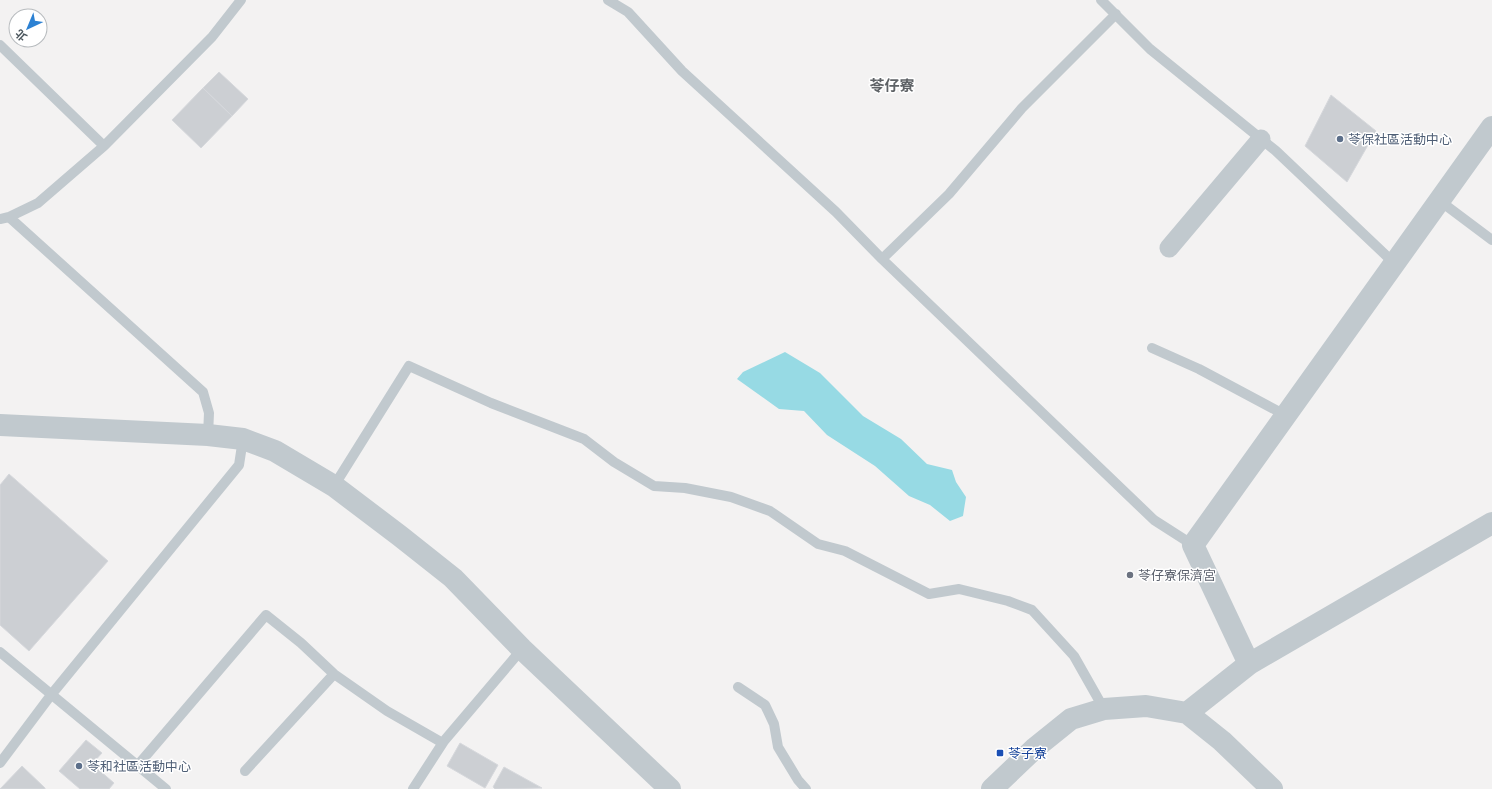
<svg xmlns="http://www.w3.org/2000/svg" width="1492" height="789" font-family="'Space Grotesk','Noto Sans TC',sans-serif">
<rect width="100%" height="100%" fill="#f3f2f2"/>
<path fill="#97dae4" d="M785,352L820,373L863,416L901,439L927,464L952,470L956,482L966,497L963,516L950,521L930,505L909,496L875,466L827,435L804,411L779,409L737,379L743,372Z"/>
<path fill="#cccfd3" stroke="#d6d8dc" d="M219,72L248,99L232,116L203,88Z
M203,88L232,116L201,148L172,120Z
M1331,95L1376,131L1347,182L1305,146Z
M9,474L108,561L29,651L0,625V485Z
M86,740L102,753L92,764L114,783L109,789H80L59,771Z
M460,743L498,765L485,788L447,766Z
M22,766L45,788V789H0Z
M504,767L542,788L495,789L493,787Z"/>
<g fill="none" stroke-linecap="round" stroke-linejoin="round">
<path stroke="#c1c9ce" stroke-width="10" d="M608,0L628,12L682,71L836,212L882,259L1154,520L1193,545
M1101,0L1150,49L1276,151L1394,263
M0,45L104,146
M1440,201L1492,240
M9,217L203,392L209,413L208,435
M0,219L9,217L38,203L104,146L212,37L241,0
M882,259L949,194L1022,108L1116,14
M1152,348L1199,369L1287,416
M334,486L409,366L491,403L584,439L614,462L654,486L685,488L731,497L770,511L818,544L845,551L929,594L959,589L1008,601L1032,610L1074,656L1104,709
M0,652L166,789
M738,687L765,705L774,724L778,747L798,780L806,789
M0,763L51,695L239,465L243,439
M138,765L266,615L301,643L334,674L387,711L441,742L444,741
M245,771L334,674
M413,789L444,741L522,649"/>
<path stroke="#c1c9ce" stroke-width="19" d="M1169,248L1261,139"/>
<path stroke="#c1c9ce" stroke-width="22" d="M0,425L208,435L243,439L275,451L334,486L400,536L453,578L522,649L670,789
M1249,664L1193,545L1492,127
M1187,713L1249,664L1492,523
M992,789L1035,748L1071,719L1104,709L1146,706L1187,713L1222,741L1272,789"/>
</g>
<g fill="#5c6f8a" stroke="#fff" stroke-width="1.5">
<circle cx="1340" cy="139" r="4"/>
<circle cx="79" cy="766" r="4"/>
</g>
<circle fill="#6b7280" stroke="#fff" stroke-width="1.5" cx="1130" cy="575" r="4"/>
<rect fill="#1a4fb4" stroke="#fff" stroke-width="1.5" x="996" y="749" width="8" height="8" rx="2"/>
<g text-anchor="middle" stroke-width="3" stroke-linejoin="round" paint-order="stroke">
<g font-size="13" fill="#4e5e75" stroke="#fff" text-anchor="start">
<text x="1348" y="144">苓保社區活動中心</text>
<text x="87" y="771">苓和社區活動中心</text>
</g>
<g font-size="13" fill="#5b616d" stroke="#fff" text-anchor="start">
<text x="1138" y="580">苓仔寮保濟宮</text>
</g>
<g font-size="13" fill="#164399" stroke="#fff" text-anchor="start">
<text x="1008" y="758">苓子寮</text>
</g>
<g font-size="15" font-weight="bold" fill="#5e6266" stroke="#fff">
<text x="892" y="91">苓仔寮</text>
</g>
</g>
<g transform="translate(28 28) rotate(224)"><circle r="19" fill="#ffffff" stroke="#b7bbbe"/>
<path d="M0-3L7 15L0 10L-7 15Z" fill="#2c81d3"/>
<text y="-6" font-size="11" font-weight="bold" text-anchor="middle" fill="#4b565d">北</text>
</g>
</svg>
